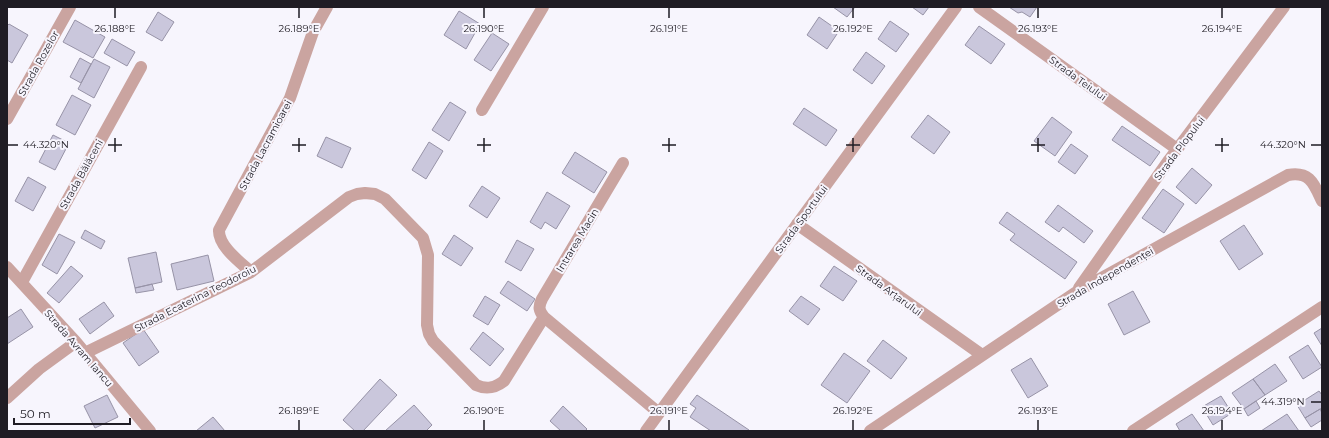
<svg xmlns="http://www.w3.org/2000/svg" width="1329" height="438" font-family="Montserrat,sans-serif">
<rect width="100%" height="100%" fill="#f7f5fd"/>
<path fill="#cac7dc" stroke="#9793a7" d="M833,7H855L847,17Z
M912,7H929L923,15Z
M1009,7H1008H1037L1030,17L1022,12L1018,13Z
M459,11L480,24L466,49L444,35Z
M158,12L174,22L162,41L146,32Z
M819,17L839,31L827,49L807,35Z
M75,20L105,37L93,58L63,42Z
M890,21L909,34L896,52L878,39Z
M9,24L28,35L12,63L7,60V26Z
M979,26L1005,44L991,64L965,45Z
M492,33L509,44L491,71L474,60Z
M112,39L135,52L127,66L104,53Z
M866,52L885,66L872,84L853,70Z
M80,58L91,64L81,83L70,77Z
M94,59L110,67L94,98L78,89Z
M72,95L91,105L75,135L56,125Z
M450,102L466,112L449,141L432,130Z
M804,108L837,130L826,146L793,124Z
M928,115L950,132L934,154L911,137Z
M1052,117L1072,132L1055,156L1034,141Z
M1122,126L1160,152L1150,166L1112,140Z
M53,135L69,143L55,170L39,162Z
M326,137L351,148L342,168L317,156Z
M429,142L443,151L426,179L412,170Z
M1071,144L1088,156L1075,174L1058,162Z
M575,152L607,172L594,193L562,173Z
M1192,168L1212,185L1196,204L1176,187Z
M28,177L46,187L33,211L15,201Z
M482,186L500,198L487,218L469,206Z
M1163,189L1184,204L1164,233L1142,218Z
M547,192L570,206L556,229L545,222L541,229L530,222Z
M1058,205L1093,231L1084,243L1063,227L1059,232L1045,222Z
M1007,212L1077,262L1065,279L1010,240L1015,234L999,223Z
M1244,225L1263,254L1239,270L1220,241Z
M85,230L105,241L101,249L81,238Z
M59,234L75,242L57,274L42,265Z
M454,235L473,248L461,266L442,254Z
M517,240L534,249L521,271L505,262Z
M156,252L162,282L135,288L128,258Z
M208,255L214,281L177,290L171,264Z
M71,266L83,276L59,303L47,293Z
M834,266L857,281L843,301L820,286Z
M508,281L535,299L527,311L500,293Z
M152,284L154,290L136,293L135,288Z
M1133,291L1150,322L1124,335L1108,304Z
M485,296L500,305L488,325L473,316Z
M801,296L820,309L808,325L789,311Z
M104,302L114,316L90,334L79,319Z
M21,309L33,327L7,344V318Z
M1322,328V346L1314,333Z
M143,329L159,352L139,366L123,343Z
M483,332L504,349L490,366L470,349Z
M883,340L907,358L891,379L867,361Z
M1308,345L1322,367L1303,379L1289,357Z
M844,353L870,371L847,403L821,385Z
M1031,358L1048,386L1028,398L1011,370Z
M1275,364L1287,381L1265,395L1253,379Z
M380,379L397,395L363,431H355L343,420Z
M1253,379L1265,395L1244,409L1232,393Z
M1319,391L1322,395V408L1305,418L1297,405Z
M107,395L118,417L95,428L84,406Z
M697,395L749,430L748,431H711L690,417L696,408L690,404Z
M1221,396L1232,413L1213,425L1202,407Z
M1256,401L1260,408L1248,416L1244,409Z
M414,405L432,425L426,431H385Z
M563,406L587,429L585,431H561L550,421Z
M1320,409L1322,413V420L1311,427L1305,418Z
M1192,414L1204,431H1180L1176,424Z
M1287,414L1299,431H1261Z
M213,417L225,431H196Z"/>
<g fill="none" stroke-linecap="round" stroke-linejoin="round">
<path stroke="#caa4a0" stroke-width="12" d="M979,7L1177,149
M482,110L543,7
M7,119L70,7
M797,224L982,355
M7,267L76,342L150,431
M251,272C240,262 218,246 219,230L290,98L313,32L327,7
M22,282L141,67
M1079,288L1169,160L1284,7
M544,317C539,311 538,307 542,299L623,163
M85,353L251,272L349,197L357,194L365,193L375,194L385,199L423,238L428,255L427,325L429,334L433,341L476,385C487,390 495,388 504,381L544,317L659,413
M7,398L39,369L76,342
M646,431L956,7
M870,431L1078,291L1288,175C1310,171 1314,184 1322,201
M1133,431L1322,307"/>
</g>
<path fill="none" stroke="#1f1c24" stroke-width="1.5" d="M115,8V18M299,8V18M484,8V18M669,8V18M853,8V18M1038,8V18M1222,8V18M115,138V152M299,138V152M484,138V152M669,138V152M853,138V152M1038,138V152M1222,138V152M8,145H18M108,145H122M292,145H306M477,145H491M662,145H676M846,145H860M1031,145H1045M1215,145H1229M1311,145H1321M1311,402H1321M299,420V430M484,420V430M669,420V430M853,420V430M1038,420V430M1222,420V430"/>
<g text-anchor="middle" stroke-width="4" stroke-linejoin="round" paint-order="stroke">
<g font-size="10" fill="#1f1c24" stroke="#f7f5fd">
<text transform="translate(38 63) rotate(-61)" y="4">Strada Rozelor</text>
<text transform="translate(1078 78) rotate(36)" y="4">Strada Teiului</text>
<text transform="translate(265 145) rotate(-62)" y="4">Strada Lacramioarei</text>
<text transform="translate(1179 148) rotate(-53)" y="4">Strada Plopului</text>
<text transform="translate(81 174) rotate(-61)" y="4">Strada Bălăceni</text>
<text transform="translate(801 219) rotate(-54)" y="4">Strada Sportului</text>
<text transform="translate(577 240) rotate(-59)" y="4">Intrarea Macin</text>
<text transform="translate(1105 277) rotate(-30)" y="4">Strada Independenței</text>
<text transform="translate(889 290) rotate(36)" y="4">Strada Arțarului</text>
<text transform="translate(195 298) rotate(-27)" y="4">Strada Ecaterina Teodoroiu</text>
<text transform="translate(79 348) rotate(49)" y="4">Strada Avram Iancu</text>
</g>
</g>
<g font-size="10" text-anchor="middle" fill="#1f1c24" stroke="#f7f5fd" stroke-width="4" stroke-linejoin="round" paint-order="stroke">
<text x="115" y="32">26.188°E</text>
<text x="299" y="32">26.189°E</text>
<text x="484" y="32">26.190°E</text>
<text x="669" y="32">26.191°E</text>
<text x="853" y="32">26.192°E</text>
<text x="1038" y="32">26.193°E</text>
<text x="1222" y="32">26.194°E</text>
<text x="46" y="148">44.320°N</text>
<text x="1283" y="148">44.320°N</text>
<text x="1283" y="405">44.319°N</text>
<text x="299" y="414">26.189°E</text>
<text x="484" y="414">26.190°E</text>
<text x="669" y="414">26.191°E</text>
<text x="853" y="414">26.192°E</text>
<text x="1038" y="414">26.193°E</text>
<text x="1222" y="414">26.194°E</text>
</g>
<rect width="1329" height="438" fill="none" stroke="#1f1c24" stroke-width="16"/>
<path d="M14 418v6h116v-6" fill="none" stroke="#1f1c24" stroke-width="2"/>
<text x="20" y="418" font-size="12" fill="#1f1c24" stroke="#f7f5fd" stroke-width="3" paint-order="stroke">50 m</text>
</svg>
